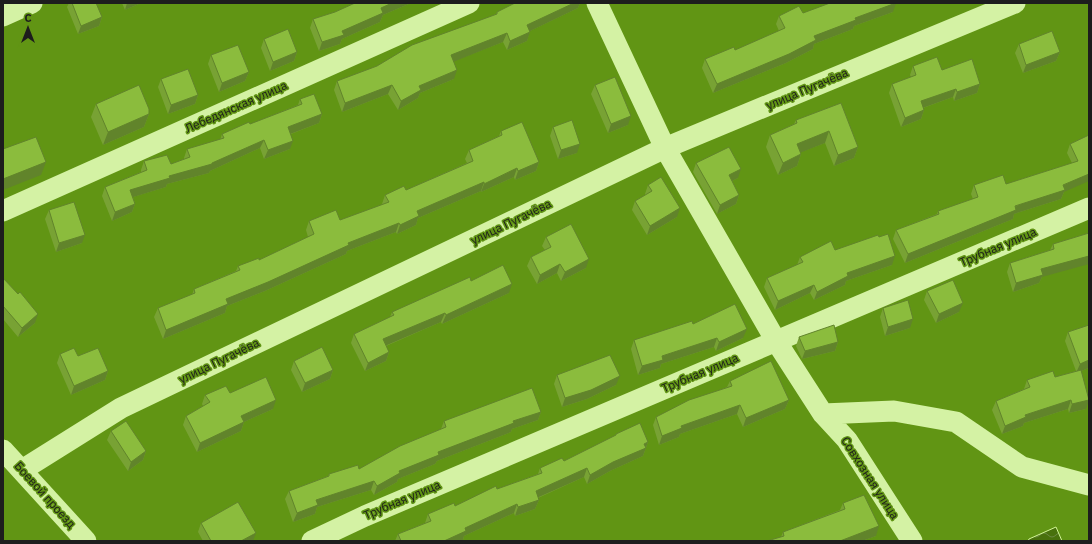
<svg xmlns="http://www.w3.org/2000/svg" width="1092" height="544" font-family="'IBM Plex Sans',sans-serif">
<defs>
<pattern id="water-waves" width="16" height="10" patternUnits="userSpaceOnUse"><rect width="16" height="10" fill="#48710c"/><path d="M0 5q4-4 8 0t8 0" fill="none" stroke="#6a8740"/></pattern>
</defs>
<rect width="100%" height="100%" fill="#619514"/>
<path fill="url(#water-waves)" stroke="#d1f596" d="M1056,527L1062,541H1028L1029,539Z"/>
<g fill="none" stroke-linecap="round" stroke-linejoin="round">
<path stroke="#d4f2a4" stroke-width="21" d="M597,3L665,148L776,341L823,414L847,440L912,541
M3,16L32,3
M3,211L469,3
M823,414L894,411L956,422L1022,467L1089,485
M3,450L86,541
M22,470L121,408L665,148L1015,3
M312,541L365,516L1089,208"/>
</g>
<path fill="#78a234" d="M69,3H96L102,17L99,26L78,34L67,7Z
M122,3H141L125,10Z
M355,3H411L383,15L380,22L342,39L340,44L319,51L310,28L313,19L335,12Z
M515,3H580L578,8L530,31L527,41L507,50L503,42L454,61V79L420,93L418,98L398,110L388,94L342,112L334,90L337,81L377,66L496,14L497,12Z
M893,12L854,26L853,29L814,44L813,49L786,63L713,93L702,68L705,59L735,50L779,31L776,24L779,16L803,13Z
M264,39L297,52L294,61L270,71L261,48Z
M1019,44L1060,52L1056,61L1023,73L1015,53Z
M211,55L249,72L245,81L219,92L208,64Z
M913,66L942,70L980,84L977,93L954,101L953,97L923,108L924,110L921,119L901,127L889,93L892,84L911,77L910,75Z
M161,79L198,95L195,104L168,114L158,87Z
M595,85L628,125L608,133L591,94Z
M300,99L322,114L319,123L291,134L290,149L264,159L260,148L210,171L209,173L167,184L166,187L133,197L135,204L132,212L112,221L102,196L105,187L141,172V170L144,161L171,164L184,159V158L187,149L220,140L222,134L250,124L298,105Z
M841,103L858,147L854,158L834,166L825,143L801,152V154L797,166L778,175L766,147L770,135L794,124L796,120Z
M96,104L149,114L144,127L103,145L91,117Z
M553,127L577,153L558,159L550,136Z
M501,131L539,162L536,171L515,180L514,177L481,192V191L418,218L416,225L397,234L396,232L347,251L346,254L265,291L227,306L225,313L163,339L154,317L158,308L192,295L194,289L236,271L238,266L259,260L308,237L306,230L309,221L340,220L382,205V204L385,195L406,190L467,163L465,159L469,150L499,136Z
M1089,135L1061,199L1014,214L1013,219L905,263L893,239L896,230L937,214L938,211L973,199L971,194L974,185L1006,184L1072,163L1067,153L1070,144Z
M696,163L738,178L732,181L739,195L736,204L717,214L693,172Z
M648,185L677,217L647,235L632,210L635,201L645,195V194Z
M49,210L82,243L56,252L45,219Z
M1089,233L1042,277L1039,283L1013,292L1007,272L1010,263L1050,250L1053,244Z
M546,237L586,268L561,281L557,273L537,284L527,266L531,257L545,250L542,246Z
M835,250L892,265L846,281L845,285L814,300L810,293L775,310L764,287L767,278L797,265L800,257Z
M3,278L18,294L35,323L18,337L3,319Z
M471,281L509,293L442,324L441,322L386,346L389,352L386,361L365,371L351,343L354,334L390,317L392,312Z
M927,291L959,312L936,323L924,300Z
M883,308L910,328L885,336L880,317Z
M693,324L743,338L716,351L714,347L661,364L660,368L638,375L631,349L634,340Z
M1089,325V368L1081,371L1086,409L1069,413L1068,409L1024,423L1023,426L1002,434L992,410L996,401L1024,389L1027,380L1055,377L1076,371L1065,341L1068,332Z
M799,337L838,342L835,351L802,359L796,346Z
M60,354L78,356L108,371L105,380L71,395L57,363Z
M294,361L333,370L330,379L302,392L291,370Z
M557,375L616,385L587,399L562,407L554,384Z
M730,381L789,400L785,409L743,427L737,414L680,434L679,437L659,445L653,425L656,417L727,387Z
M230,393L273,409L244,422L241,431L197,452L183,425L186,416L203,406L202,404L205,395Z
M541,412L538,420L512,429L511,432L437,461L435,464L398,479L397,482L374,495L371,490L317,507L315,514L293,522L285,499L289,491L328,476L329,474L359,469L441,429L444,421Z
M111,431L146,451L143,460L128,471L107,440Z
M616,434L648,442L643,456L610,471L587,484L584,477L538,498L539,500L535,509L515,516L514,513L464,536L463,540L461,541H395L398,534L425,523L428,514L455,506L497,489L538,474L540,468L564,461L615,436Z
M843,503L876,536L862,541H767L781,537L783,532L840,510Z
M201,523L253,541H203L198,532Z"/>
<path fill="#61842b" d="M127,3H141L125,10Z
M392,3H411L383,15L380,22L342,39L340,44L319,51L322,42L342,31L381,8Z
M574,3H580L578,8L524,34L527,25Z
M896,3L893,12L854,26L853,29L814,44L813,49L786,63L713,93L717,84L814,36L855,18Z
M102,17L99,26L78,34L81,26Z
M530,32L527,41L507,50L510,41Z
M507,33L503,42L448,64L451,55Z
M297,52L294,61L270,71L273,62Z
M1060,52L1056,61L1023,73L1026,65Z
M457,70L454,79L420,93L418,98L398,110L401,101L419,86Z
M249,72L245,81L219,92L222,83Z
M980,84L977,93L954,101L957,92Z
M392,85L388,94L342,112L345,103Z
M956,89L953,97L917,110L921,101Z
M198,95L195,104L168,114L171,105Z
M924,110L921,119L901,127L905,118Z
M149,114L144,127L103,145L108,132Z
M322,114L319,123L285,136L288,127Z
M631,116L628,125L608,133L611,124Z
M829,131L825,143L792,156L797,144Z
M264,140L260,148L210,171L209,173L167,184L166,187L127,199L130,190L169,176L212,163Z
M293,141L290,149L264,159L268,150Z
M580,144L577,153L558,159L561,150Z
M858,147L854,158L834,166L838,155Z
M801,154L797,166L778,175L783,163Z
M46,162L41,175L3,190V179Z
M539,162L536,171L515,180L518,171Z
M517,168L514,177L481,192L484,184Z
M741,169L738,178L726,184L729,175Z
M1089,174V181L1064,192L1061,199L1014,214L1013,219L905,263L908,254Z
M484,182L481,191L418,218L416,225L397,234L400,225L417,211Z
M739,195L736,204L717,214L720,205Z
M135,204L132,212L112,221L115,212Z
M680,208L677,217L647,235L650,226Z
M399,223L396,232L347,251L346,254L265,291L227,306L225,313L163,339L166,330L226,299L348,243Z
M85,235L82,243L56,252L59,243Z
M895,256L892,265L846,281L845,285L814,300L817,292L847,273Z
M1089,256V264L1042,277L1039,283L1013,292L1016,283L1041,269Z
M589,259L586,268L561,281L565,272Z
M560,264L557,273L537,284L540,275Z
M512,284L509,293L442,324L446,315Z
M814,285L810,293L775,310L778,301Z
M963,303L959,312L936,323L939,314Z
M445,313L441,322L380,348L383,339Z
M38,314L35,323L18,337L22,328Z
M913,319L910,328L885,336L888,327Z
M747,329L743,338L716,351L719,342Z
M717,338L714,347L661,364L660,368L638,375L642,366L662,356Z
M838,342L835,351L802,359L805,351Z
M389,352L386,361L365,371L368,363Z
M1089,360V368L1076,373L1080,364Z
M333,370L330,379L302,392L305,383Z
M108,371L105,380L71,395L74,386Z
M620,376L616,385L587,399L562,407L565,398Z
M276,400L273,409L244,422L241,431L197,452L200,443L241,416Z
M789,400L785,409L743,427L746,418Z
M1071,400L1068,409L1024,423L1023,426L1002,434L1005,426L1025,415Z
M1089,400L1086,409L1069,413L1072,404Z
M740,405L737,414L680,434L679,437L659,445L662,436L681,426Z
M541,412L538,420L512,429L511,432L437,461L435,464L398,479L397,482L374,495L377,486L399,471L438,452L513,421Z
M648,442L643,456L610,471L587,484L590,475Z
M146,451L143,460L128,471L131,462Z
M587,468L584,477L532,500L536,491Z
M374,481L371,490L317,507L315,514L293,522L297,513L316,500Z
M539,500L535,509L515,516L518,507Z
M517,504L514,513L464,536L463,540L461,541H444L465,528Z
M879,526L876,536L862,541H840Z
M256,533L253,541H241Z"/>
<path fill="#8bbc3d" stroke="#61842b" d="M72,3H96L102,17L81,26Z
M355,3H392L381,8L383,13L342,31L344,35L322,42L313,19L335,12Z
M515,3H574L527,25L530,32L510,41L507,33L451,55L457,70L419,86L421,90L401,101L392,85L345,103L337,81L377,66L412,45L497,14V12Z
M830,3H896L855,18L856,20L814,36L816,40L789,54L717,84L705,59L734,47L735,50L785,28L779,16L799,6L803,13Z
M288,29L297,52L273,62L264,39Z
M1052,31L1060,52L1026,65L1019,44Z
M238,45L249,72L222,83L211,55Z
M937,57L942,70L972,59L980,84L957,92L956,89L921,101L924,110L905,118L892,84L916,75L913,66Z
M188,69L198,95L171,105L161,79Z
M615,77L631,116L611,124L595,85Z
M139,85L149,109V114L108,132L96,104Z
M314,94L322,114L288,127L293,141L268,150L264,140L212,163V164L169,176L170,178L130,190L135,204L115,212L105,187L147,170L144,161L167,155L171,164L190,157L187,149L224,138L222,134L249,122L250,124L302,104L300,99Z
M841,103L858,147L838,155L829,131L797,144L801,154L783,163L770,135L797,123L796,120Z
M572,120L580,144L561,150L553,127Z
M522,122L539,162L518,171L517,168L484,184V182L417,211L419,216L400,225L399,223L348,243L349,245L268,282L226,299L228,304L166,330L158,308L195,293L194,289L240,270L238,266L259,258V260L314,234L309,221L336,210L340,220L389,202L385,195L404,186L406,190L473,161L469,150L502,135L501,131Z
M1089,135V174L1063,185L1065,190L1015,206L1016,210L908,254L896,230L939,214L938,211L978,197L974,185L1003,175L1006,184L1078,161L1070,144Z
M36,137L46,162L3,179V149Z
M729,147L741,169L729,175L739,195L720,205L696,163Z
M661,177L680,208L650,226L635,201L652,191L648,185Z
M74,202L85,235L59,243L49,210Z
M571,224L589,259L565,272L560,264L540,275L531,257L551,247L546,237Z
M1089,233V256L1041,269L1043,275L1016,283L1010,263L1054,249L1053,244Z
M888,234L895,256L847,273L848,276L817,292L814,285L778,301L767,278L803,262L800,257L831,241L835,250L878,235L879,237Z
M503,265L512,284L446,315L445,313L383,339L389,352L368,363L354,334L394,315L392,312L470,277L471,281Z
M3,278L18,294L20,292L38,314L22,328L3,306Z
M953,280L963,303L939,314L927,291Z
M908,300L913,319L888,327L883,308Z
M735,304L747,329L719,342L717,338L662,356L663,360L642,366L634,340L692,321L693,324Z
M834,325L838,342L805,351L799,337Z
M1089,325V360L1080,364L1068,332Z
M322,347L333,370L305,383L294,361Z
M74,348L78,356L98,348L108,371L74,386L60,354Z
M610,355L620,376L591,390L565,398L557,375Z
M771,361L789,400L746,418L740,405L681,426L682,428L662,436L656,417L689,400L732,386L730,381Z
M1081,370L1089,400L1072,404L1071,400L1025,415L1026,417L1005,426L996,401L1030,387L1027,380L1053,371L1055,377Z
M266,377L276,400L241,416L244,422L200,443L186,416L210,402L205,395L226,386L230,393Z
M532,388L541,412L513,421L514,423L438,452L439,455L399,471L400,473L377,486L374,481L316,500L318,505L297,513L289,491L329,476V474L358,465L359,469L400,446L446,427L444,421Z
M126,421L146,451L131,462L111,431Z
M640,423L648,442L644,444L646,448L613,462L590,475L587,468L536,491L539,500L518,507L517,504L465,528L466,531L444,541H401L398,534L431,521L428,514L454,503L455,506L496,486L497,489L542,473L540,468L562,458L564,461L616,435V434Z
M864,495L879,526L840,541H767L784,536L783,532L845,509L843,503Z
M238,502L256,533L241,541H211L201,523Z"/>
<g text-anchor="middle" stroke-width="3" stroke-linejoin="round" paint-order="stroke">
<g font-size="12" fill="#1d1d1d" stroke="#619514">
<text transform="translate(807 89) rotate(-23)" y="4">улица Пугачёва</text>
<text transform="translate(236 107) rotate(-24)" y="4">Лебедянская улица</text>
<text transform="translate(511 222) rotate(-26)" y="4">улица Пугачёва</text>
<text transform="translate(998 247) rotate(-23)" y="4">Трубная улица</text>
<text transform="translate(219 361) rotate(-26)" y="4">улица Пугачёва</text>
<text transform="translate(700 373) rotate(-23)" y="4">Трубная улица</text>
<text transform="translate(870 478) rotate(57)" y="4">Совхозная улица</text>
<text transform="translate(45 495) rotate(48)" y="4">Боевой проезд</text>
<text transform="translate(402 500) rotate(-23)" y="4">Трубная улица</text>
</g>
</g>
<rect width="1092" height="544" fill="none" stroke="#1d1d1d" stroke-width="8"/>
<g transform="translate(28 28)" stroke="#619514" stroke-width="3" paint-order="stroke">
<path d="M0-3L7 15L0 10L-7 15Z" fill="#1d1d1d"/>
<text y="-6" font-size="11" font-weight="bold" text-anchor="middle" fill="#1d1d1d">С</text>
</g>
</svg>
